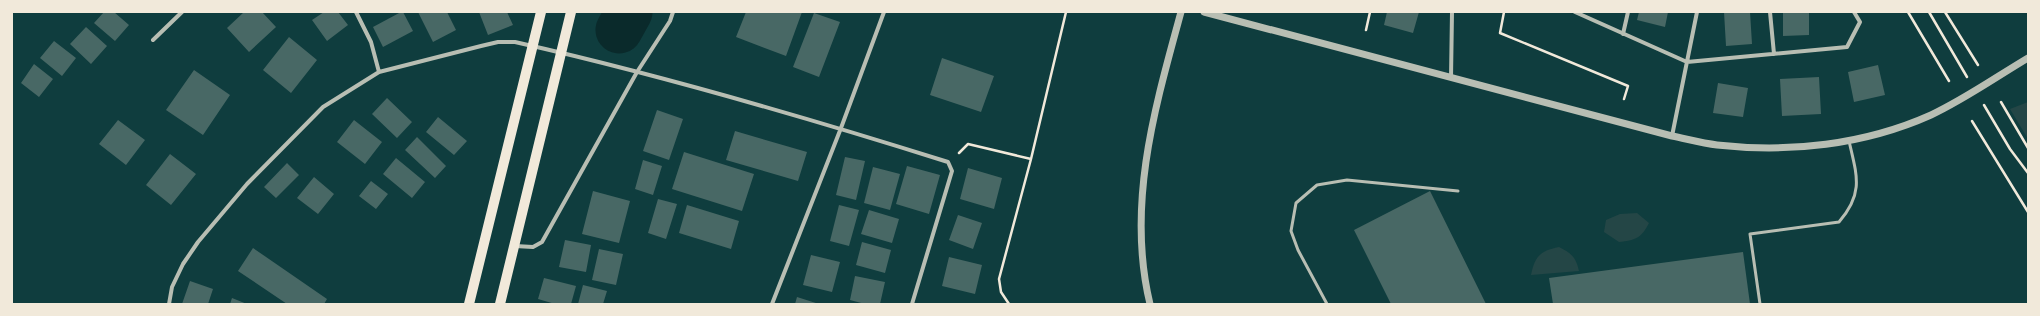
<svg xmlns="http://www.w3.org/2000/svg" width="2040" height="316" font-family="Manrope,sans-serif">
<rect width="100%" height="100%" fill="#0f3d3e"/>
<path fill="#244646" d="M2028,102V139L2010,109Z
M1637,213L1649,223C1641,239 1635,240 1619,242L1604,232L1606,220L1620,214Z
M1559,247C1571,253 1576,257 1579,271L1531,275C1535,256 1540,251 1559,247Z"/>
<g fill="none" stroke-linecap="round" stroke-linejoin="round">
<path stroke="#0a2a2b" stroke-width="47" d="M619,30L629,12"/>
</g>
<path fill="#486865" d="M104,12H114L129,25L115,41L94,23Z
M244,12H262L276,27L249,52L227,28Z
M324,12H338L348,25L327,41L312,20Z
M401,12H403L413,31L383,47L373,27Z
M418,12H447L456,30L433,42Z
M479,12H507L513,25L488,35Z
M746,12H802L786,56L736,37Z
M1387,12H1419L1413,33L1384,25Z
M1639,12H1668L1665,27L1637,20Z
M1724,12H1750L1752,44L1726,46Z
M1783,12H1809V35L1783,36Z
M814,13L840,22L819,77L793,67Z
M86,27L107,46L91,64L70,44Z
M289,37L317,60L291,93L263,70Z
M54,41L76,58L62,76L40,58Z
M942,58L994,76L981,112L930,95Z
M34,64L53,79L39,97L21,83Z
M1878,65L1885,95L1854,102L1848,72Z
M194,70L230,95L203,135L166,110Z
M1819,77L1821,114L1782,116L1780,79Z
M1718,83L1748,88L1743,117L1713,113Z
M387,98L412,122L397,138L372,114Z
M657,110L683,119L669,160L643,151Z
M438,117L467,141L454,155L426,132Z
M118,120L145,140L126,165L99,144Z
M354,120L382,142L365,164L337,142Z
M735,131L807,152L798,181L726,160Z
M417,137L446,166L435,178L405,150Z
M684,152L754,174L742,211L672,189Z
M170,154L196,174L171,205L146,185Z
M845,157L865,161L856,200L836,195Z
M396,158L425,182L412,198L383,174Z
M643,160L662,166L653,195L635,189Z
M287,163L299,175L276,198L264,187Z
M907,166L940,175L929,214L896,204Z
M873,167L900,174L890,210L864,203Z
M968,168L1002,178L994,209L960,199Z
M314,177L334,194L318,214L297,198Z
M371,181L388,194L376,209L359,196Z
M593,191L630,201L619,243L582,234Z
M1430,191L1486,304H1391L1354,230Z
M658,199L677,204L666,239L648,233Z
M687,205L739,221L731,249L679,233Z
M839,205L859,210L849,246L830,241Z
M869,210L899,219L892,243L861,234Z
M958,215L982,223L973,249L949,240Z
M565,240L591,245L586,272L559,267Z
M862,242L891,250L885,273L856,265Z
M253,248L327,299L324,304H287L238,271Z
M599,249L623,254L616,285L592,280Z
M1743,252L1750,304H1553L1549,278Z
M811,255L840,262L832,292L803,285Z
M949,257L982,265L975,294L942,286Z
M855,276L885,282L880,304H865L850,300Z
M544,278L576,286L571,304H555L538,299Z
M190,281L213,289L208,304H182Z
M583,285L607,291L603,304H578Z
M797,297L819,304H795Z
M232,298L247,304H230Z"/>
<g fill="none" stroke-linecap="round" stroke-linejoin="round">
<path stroke="#f1e9da" stroke-width="2.5" d="M1504,12L1500,33L1628,86L1624,99
M1908,12L1949,81
M1929,12L1967,77
M1945,12L1978,65
M1366,30L1370,12
M2001,102L2028,148
M1984,105L2010,149L2028,173
M1972,121L2028,212
M959,153L968,144L1031,159
M1009,304L1001,292L999,279L1031,159L1066,12"/>
<path stroke="#b8beb3" stroke-width="3" d="M1327,304L1298,250L1291,231L1296,203L1317,185L1347,180L1458,191
M1760,304L1750,234L1839,222C1864,193 1857,176 1849,141"/>
<path stroke="#b8beb3" stroke-width="4" d="M356,12L371,42L379,72
M1575,12L1687,62L1847,47L1860,22L1854,12
M1770,12L1774,54
M1623,34L1628,12
M153,40L182,12
M1451,78L1452,12
M1672,136L1697,12
M515,246L533,247L542,242L637,72L670,21L673,12
M169,304L172,287L183,264L198,242L247,184L323,107L379,72L481,46L498,42H515C661,75 805,117 948,162L952,171L912,304
M772,304L841,128L884,12"/>
<path stroke="#b8beb3" stroke-width="7" d="M1204,12L1672,136C1687,139 1702,143 1717,145C1789,153 1864,145 1931,115C1965,99 1996,77 2028,58
M1150,304C1126,205 1155,107 1181,12"/>
<path stroke="#f1e9da" stroke-width="10" d="M469,304L541,12
M500,304L571,12"/>
</g>
<rect width="2040" height="316" fill="none" stroke="#f1e9da" stroke-width="26"/>
</svg>
